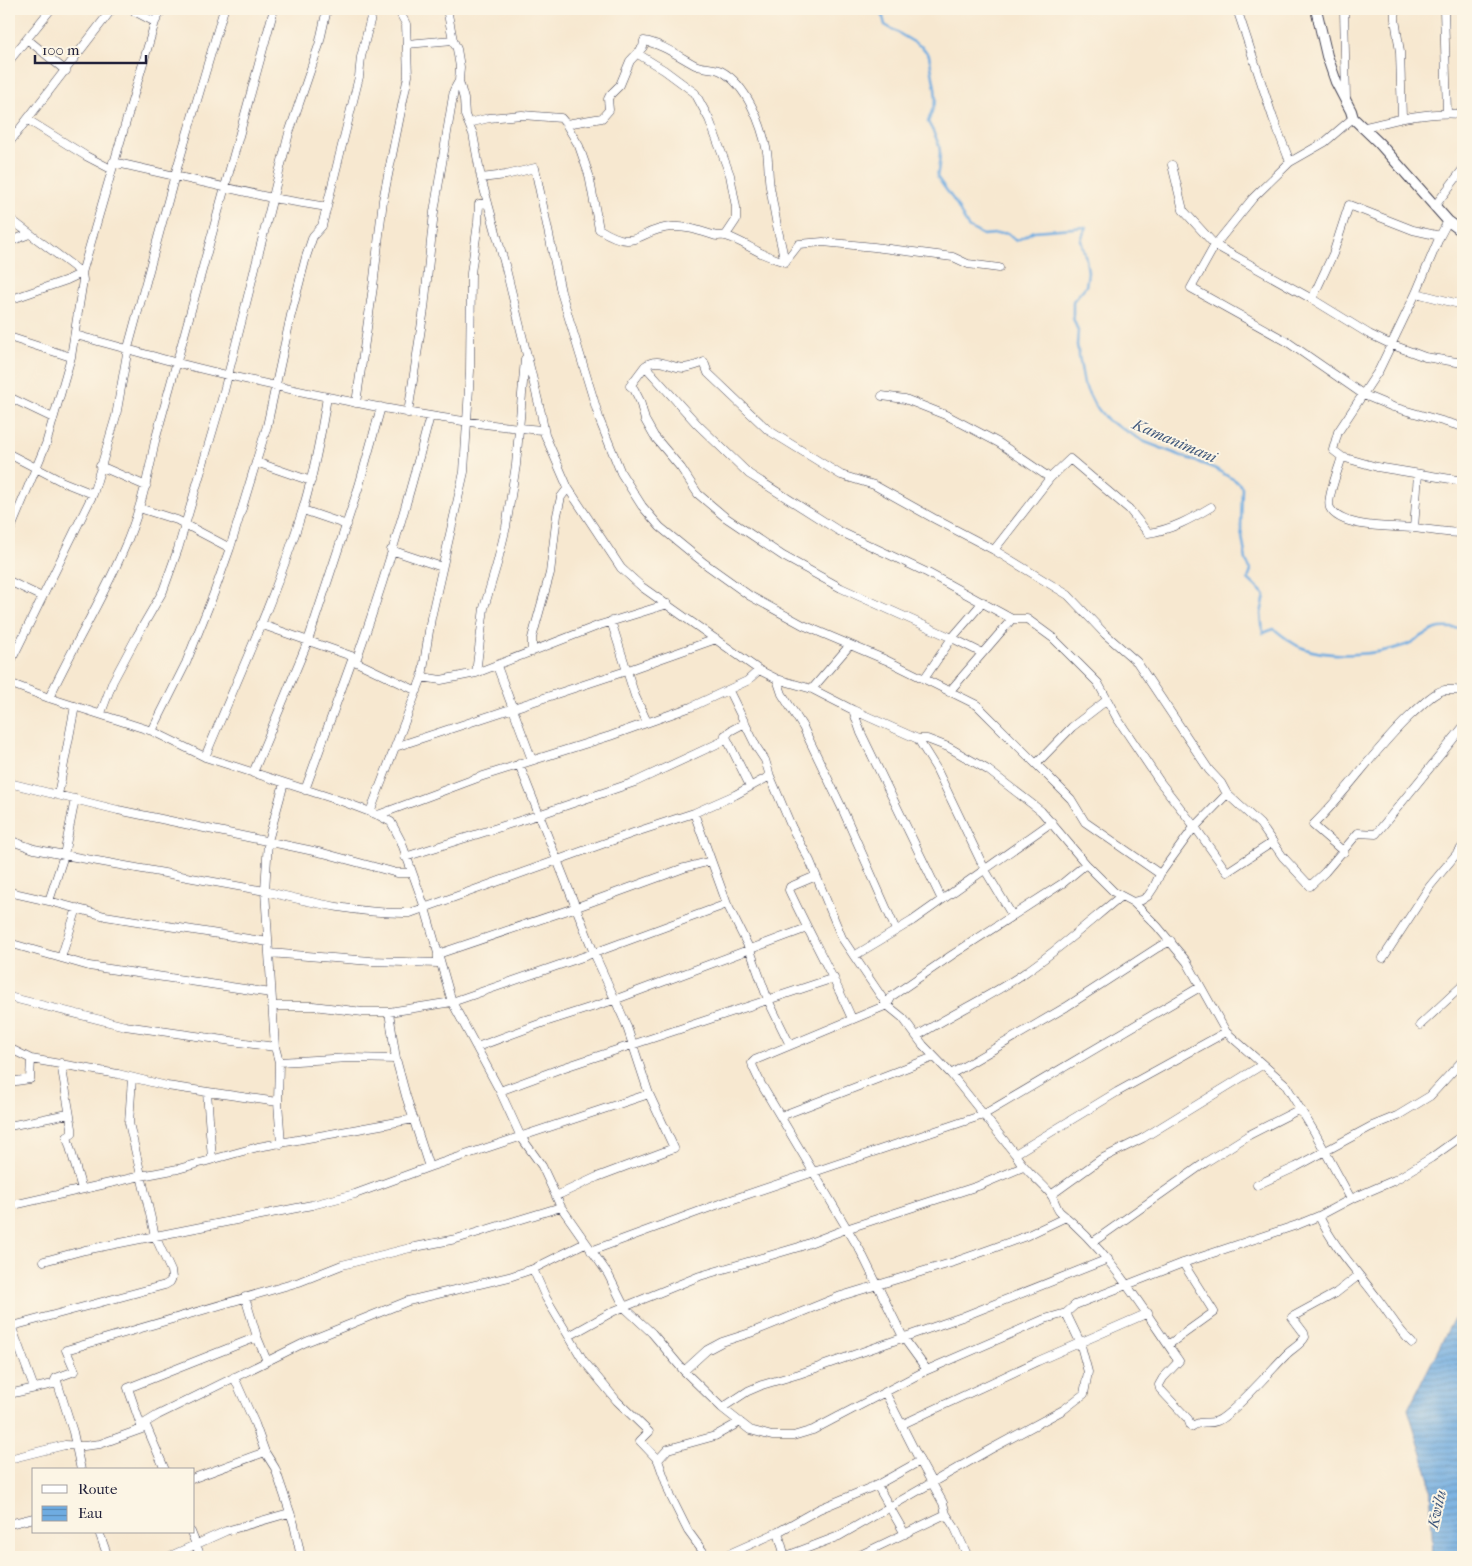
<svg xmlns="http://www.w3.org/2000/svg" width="1472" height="1566" font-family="'IM FELL French Canon',serif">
<defs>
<pattern id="water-rules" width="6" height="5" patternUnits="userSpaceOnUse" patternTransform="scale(1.25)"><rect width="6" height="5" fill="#6face1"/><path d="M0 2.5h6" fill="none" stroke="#5b8cb8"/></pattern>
</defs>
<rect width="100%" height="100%" fill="#fcf5e5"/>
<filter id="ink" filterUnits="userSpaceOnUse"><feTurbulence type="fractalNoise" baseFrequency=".02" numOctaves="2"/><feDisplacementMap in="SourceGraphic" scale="10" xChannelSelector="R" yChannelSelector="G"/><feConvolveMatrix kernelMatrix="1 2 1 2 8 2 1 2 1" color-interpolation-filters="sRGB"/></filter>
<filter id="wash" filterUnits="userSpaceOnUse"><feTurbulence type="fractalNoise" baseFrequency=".0096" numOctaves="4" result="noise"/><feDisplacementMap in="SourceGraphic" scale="20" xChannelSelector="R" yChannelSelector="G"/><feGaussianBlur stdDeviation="1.12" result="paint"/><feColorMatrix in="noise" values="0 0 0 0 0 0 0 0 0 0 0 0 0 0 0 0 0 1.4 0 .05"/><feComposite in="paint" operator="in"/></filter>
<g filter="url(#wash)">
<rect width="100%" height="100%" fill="#f7e8d0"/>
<path fill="url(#water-rules)" stroke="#48678e" d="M1463,1300V1557H1433L1430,1480L1408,1409Z"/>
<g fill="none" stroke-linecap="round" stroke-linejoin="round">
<path stroke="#6face1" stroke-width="2.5" d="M881,9L885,25L922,47L929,55L935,88L936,100L928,122C942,147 942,150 937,177L955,202L968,227L983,235L1007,233L1016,241L1034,231L1086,227L1081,240L1086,259L1088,272L1086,286L1073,301V318L1078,331L1077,345L1084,384L1094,404L1107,420L1145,442L1216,469L1229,477L1235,480L1242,487L1241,530L1246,560L1251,571L1248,579L1265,595L1261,614L1263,633L1274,629C1282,635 1291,643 1300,647C1328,659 1377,655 1406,645C1417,641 1428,630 1440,628C1448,627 1456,629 1463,628"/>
</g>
</g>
<g filter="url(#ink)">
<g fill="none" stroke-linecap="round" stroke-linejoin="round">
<g stroke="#424051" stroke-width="9">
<path id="minor" d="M130,9L155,22
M447,9L453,40L457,49L460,67L459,81L464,99L465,115L473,134L481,178L505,265L541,413L545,435L568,488L621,568L642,587L759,670L777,679L812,689L853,710L918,739H927L948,747L988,770L1041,811L1086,864L1114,892L1133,902L1157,926L1187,962L1226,1032L1285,1084L1315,1133L1351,1199
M1237,9L1273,118L1290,162
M1344,9L1346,100
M1395,9V19L1400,52L1402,118
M1444,9L1447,113
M27,39L66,71
M407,44L453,40
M638,54L664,70L695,93L709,119L730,175L736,207V220L726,235
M9,61L51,9
M1353,118L1325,142L1290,162L1253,198L1215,245L1191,288L1286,341L1364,395L1393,407L1463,427
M28,120L86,156L111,169
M469,123L489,118L522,115L561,118L566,124L579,146L589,175L599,229C639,254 637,229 672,227C686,226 700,231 713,235C718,237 721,235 725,236C734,237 754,250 763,254C770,257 778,260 785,262
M566,124L602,118L609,110L608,99L610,95L620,85L630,61L643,47L644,41C660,43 680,57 695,65C703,69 714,67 721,71C747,85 762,125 767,152C769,164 768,176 770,187C774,212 779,237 785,262
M1361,128C1394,120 1428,111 1462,114L1463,130
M9,143L112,9
M113,162L272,198L327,207
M1172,165L1183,210L1215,245L1312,299L1369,334L1390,344L1425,357L1463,363
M481,178L506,175L535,168L561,292L600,421L621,473L642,506L660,527L704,563L750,596L803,625L886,660L977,705L1071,799L1085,822L1160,874
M1434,207L1463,169
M9,218L82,273L67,280L9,300
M1448,221L1440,236L1416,293L1379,370L1338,432L1333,450L1342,457L1377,467L1463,481
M9,242L29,234
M785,262L799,244L823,242L874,247L953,257L968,264L999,268
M1416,293L1463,305
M1312,299L1333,254L1349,205L1413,230L1440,236
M75,335C110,344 144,354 178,363C244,380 311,394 378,407C433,417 487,426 543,430
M9,337L71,357
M645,366L697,424L749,474L839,531L928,573L1012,619H1027L1053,638L1098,683L1117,718L1160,782L1195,827L1227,872L1273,842
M882,396L905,399L948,416L999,443L1050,478
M9,397L53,418
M356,403L373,287L383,200L408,76L406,24L398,9
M408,413L424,309L434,212L454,90L459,81
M9,454L63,482L93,494
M1342,457C1339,467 1326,500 1330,508C1341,529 1394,526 1414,528C1431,530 1446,533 1463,533
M256,462L311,481
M100,466L146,486
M139,508L177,520L230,548
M303,510L347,525
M1414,528L1418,474
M9,533L46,444L71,357L83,280L82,273L155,22L162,9
M391,550L442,567
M994,550L1050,478L1070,459L1129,509L1148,533C1171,530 1191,519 1211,507
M9,581L42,597
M611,621L635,696L647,722
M260,624L357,658
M532,652V638L550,573L557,515L561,497L568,488
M982,653L952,638L841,588L783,556L725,517L698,494L681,468L654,436L645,420L640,401L634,389L630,386L645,366C658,356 671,368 684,368C690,367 698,365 704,362L708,373L768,430L841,475L874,485L933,518L994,550L1068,595L1105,634L1137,662L1209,770L1221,783L1227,794L1260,824L1283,857L1310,886L1325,872L1358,833L1376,834L1463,727
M352,660L417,691
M9,665L93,494L116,416L128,348L175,175L224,9
M497,666L532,760
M476,673L484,608L497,564L506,527L516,465L525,359
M422,677L441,680L476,673L600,625L668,604
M777,679L782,694L803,727L841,806L896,930
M924,679L952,638L983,602
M9,683L49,698L152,731L205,757L344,802L378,815L391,822L401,841L425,908L452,1002L500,1091L521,1137L542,1166L561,1207L608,1274L625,1308L652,1333L684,1371L722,1408L750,1430L772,1436H793L813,1430L927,1370L1045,1319L1066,1313L1075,1305L1183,1263L1297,1225L1319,1216L1351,1199L1395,1180L1431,1158L1463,1135
M812,689L850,645
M729,691L757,748L765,760L770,776L792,828L810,861L842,938L854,956L887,1005L903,1018L923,1045L951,1074L1015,1154C1026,1172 1037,1178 1050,1193C1054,1198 1055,1205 1059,1211C1110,1252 1142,1308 1179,1361L1163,1378L1159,1385L1160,1389L1188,1419L1191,1427C1202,1419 1207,1425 1217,1421C1231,1416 1272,1369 1285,1356C1291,1349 1301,1345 1305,1337L1304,1333L1292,1317L1336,1293L1359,1275
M949,692L1012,619
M49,698C72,648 101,602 123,551C139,516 148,479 155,441L274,9
M853,710L861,733L942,900
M101,713L113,681L137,636L163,591L178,549L222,399L289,133L319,45L327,9
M152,731L186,663L214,593L230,548L267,426L291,315L306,257L313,236L322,226L359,77L361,57L373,9
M725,735L750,786
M918,739L936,768L985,870L1012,915
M395,747L623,672L716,639
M205,757C239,675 277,594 303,509C314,472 321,435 327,397
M1037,763L1072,727L1107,700
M519,764L594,953L626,1024L649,1094L674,1148L597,1177L556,1196
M253,773L308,641L359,486L381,407
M9,783L118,810L323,853L397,873H411
M305,790L352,660L357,658C385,579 409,497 430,416
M58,795L75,706
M370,812L422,677L431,618L464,472L470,371L471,273L478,223L479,204L488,203
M694,813L727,904L750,950L768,1000L790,1045
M378,815L480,777L610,736L691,707L747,681L759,670
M9,840L34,849L64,855L265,891C312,903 362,914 410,913L636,832L694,813L735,795L770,776
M1344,852L1313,825C1349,790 1376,747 1413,713C1421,706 1428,698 1437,693C1444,688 1455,690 1463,691
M405,857L538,815L635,782L721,742L730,731L745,723
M816,876L790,887L789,890C809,933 833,975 852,1019
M9,892L49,901L105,916L268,942
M49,901L64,855L75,799
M1133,902L1142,900L1148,896L1154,887L1160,874L1192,830L1227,794
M9,943L89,966L271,993
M269,953L371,961L438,963V954L577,907L684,868L711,861
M854,956L912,921L1052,822
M61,958L77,908
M1383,958L1430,886L1463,846
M9,997L125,1026L275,1047
M272,1006H313L363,1012H389L452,1002L594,953L727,904
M389,1012L396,1059L406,1096L429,1167
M1420,1025L1463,985
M917,1036C952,1014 989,997 1023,974C1057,951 1089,922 1121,896
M477,1047L542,1023L614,1000L807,928
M9,1048L31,1059L118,1074L167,1086L278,1102
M279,1062L349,1058L396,1059
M61,1063L72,1128V1134L67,1137L82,1189
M951,1074L1066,1007L1157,948L1171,941
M9,1082L30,1079L31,1059
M500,1091L562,1068L834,978
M207,1092L212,1159
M781,1116L934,1057
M9,1126L68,1114
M281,1144L278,1102L279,1062L275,1047L265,891L268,841L284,783
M1015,1154L1117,1092L1226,1032
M1257,1185L1296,1167L1370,1127L1397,1116L1430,1096L1463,1060
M1051,1195L1101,1159L1143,1138L1262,1065
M9,1206L141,1176L178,1169L258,1147L414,1119
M1319,1216C1333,1246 1357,1271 1377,1298C1389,1313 1398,1330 1412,1343
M1093,1242L1206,1162L1249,1135L1300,1109
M591,1251L722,1203L983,1115L1200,987
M44,1261L85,1250L312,1205L355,1194L429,1167L649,1094
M533,1269L546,1298L583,1360L617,1401L649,1432L640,1441L658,1460L671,1497L688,1531L707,1557
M245,1297L257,1337L267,1361
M9,1320L34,1388
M9,1327L165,1285L170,1282L172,1278L171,1271L155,1236L129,1123L132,1078
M569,1336L614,1311L700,1276L799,1247L846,1229L978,1186L1023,1167
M1168,1345L1214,1312L1183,1263
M927,1370L903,1337L861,1252L761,1084L753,1067L752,1063L755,1060L887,1005L892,996L952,955L1063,883L1086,864
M684,1371L707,1350L722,1342L750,1333L841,1296L954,1262L991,1249L1026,1236L1066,1217
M234,1377L255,1424L265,1452L275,1468L294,1524L301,1557
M56,1378L73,1432L81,1470
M885,1392L920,1461L943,1503L946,1514L955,1528L968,1557
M9,1394L53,1384L56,1378L75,1371L66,1350L299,1282L342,1265L410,1248L456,1239L561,1207
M722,1408L748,1391L762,1385L799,1374L962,1317L1108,1259
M145,1423L165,1470
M903,1424L1038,1361L1148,1313
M142,1429L128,1388L257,1337
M9,1459L65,1445L84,1446L100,1444L142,1429L145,1423L158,1415L306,1342L408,1301L509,1277L533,1269L585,1243
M658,1460L668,1449L715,1436L740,1422
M194,1478L265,1452
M877,1485L905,1534
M9,1524L34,1518
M99,1532L108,1557
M191,1532L201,1557
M778,1532L785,1557
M168,1557L226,1531L289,1513
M722,1557L778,1532L819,1509L877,1485L920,1461
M784,1557L839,1536L989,1450L1063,1410L1084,1394L1088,1372L1080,1342L1066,1313
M856,1557L946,1514"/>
</g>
<g stroke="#424051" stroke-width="12">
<path id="tertiary" d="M1316,9L1327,56L1336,82L1351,111L1353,118L1379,143L1448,221L1463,232"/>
</g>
<use href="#minor" stroke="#fff" stroke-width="8"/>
<use href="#tertiary" stroke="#fff" stroke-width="10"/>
</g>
</g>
<g text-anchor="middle" stroke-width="4" stroke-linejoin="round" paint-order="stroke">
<g font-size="16" font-style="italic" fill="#41597d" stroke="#fcf5e5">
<text transform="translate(1175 440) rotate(23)" y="6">Kamanimani</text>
<text transform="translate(1436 1509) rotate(-77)" y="6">Kwilu</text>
</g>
</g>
<rect width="1472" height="1566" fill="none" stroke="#fcf5e5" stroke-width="30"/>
<rect x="32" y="1468" width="162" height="65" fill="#fcf5e5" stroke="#a5a1a1"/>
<rect x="42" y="1485" width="25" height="8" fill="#ffffff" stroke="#a5a1a1"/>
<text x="78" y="1494" font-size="15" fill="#22223b">Route</text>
<rect x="42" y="1506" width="25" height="15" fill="url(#water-rules)" stroke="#a5a1a1"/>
<text x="78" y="1518" font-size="15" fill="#22223b">Eau</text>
<path d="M35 55v8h111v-8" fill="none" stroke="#22223b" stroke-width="2.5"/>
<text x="42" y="55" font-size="15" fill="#22223b" stroke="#fcf5e5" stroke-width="4" paint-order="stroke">100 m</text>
</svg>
